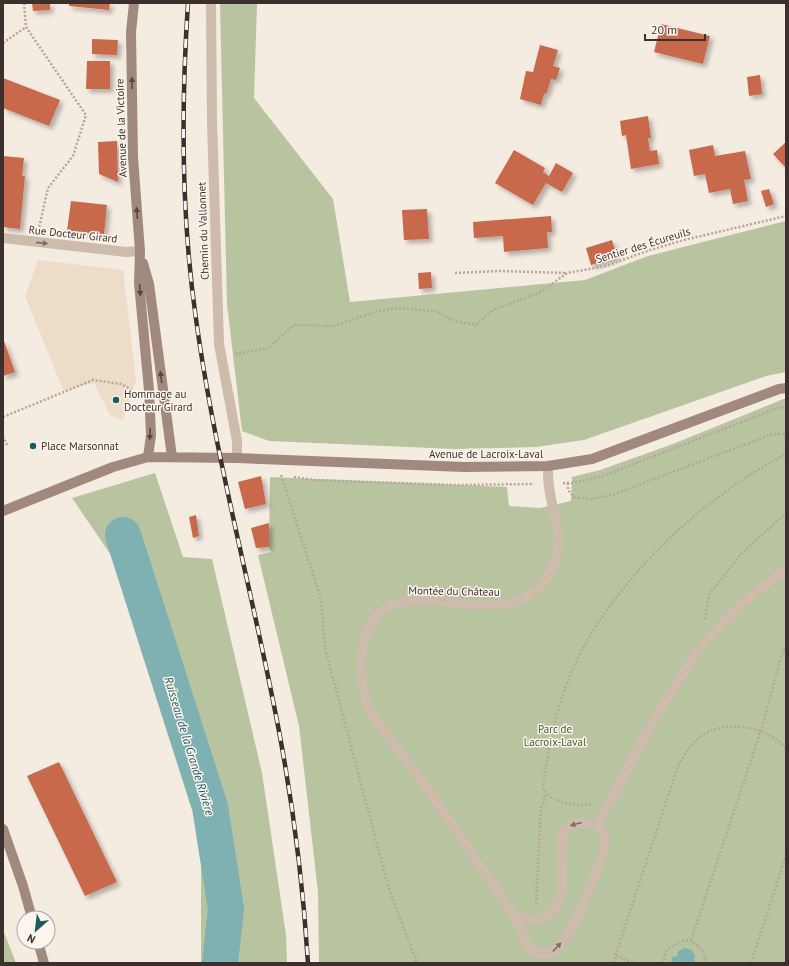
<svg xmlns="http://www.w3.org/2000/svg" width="789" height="966" font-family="'PT Sans',sans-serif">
<defs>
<filter id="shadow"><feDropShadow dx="3.5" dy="3.5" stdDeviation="2" flood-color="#0004"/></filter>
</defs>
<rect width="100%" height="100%" fill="#f4ebe1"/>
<path fill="#b8c4a0" d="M220,3H257L254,98L333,199L350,302L585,280L648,256L786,221V372L766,376L584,440L536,447L454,449L269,441L242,431L227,304Z
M786,398V963H319L318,892L299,726L258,555L271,552L269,547L270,477L507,487L509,506L540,508L571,501L572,477L600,470L673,444Z
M155,473L183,557L212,559L262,773L286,935L287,963H201V798L134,589L72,498Z
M3,930L16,963H3Z"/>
<path fill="#ecdcc8" d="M38,260L123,270L136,381L132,390L123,420L110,415L94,383L80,386L64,392L25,296Z"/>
<path fill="#7fb0b2" d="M684,948L692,950L695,956L694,960L697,963H671L673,956L677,957L678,952Z"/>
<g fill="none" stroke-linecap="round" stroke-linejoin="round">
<path stroke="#7fb0b2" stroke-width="36" d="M123,535L210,807L226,909L220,963"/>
</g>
<path fill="#c8694b" filter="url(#shadow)" d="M32,3H50V10L33,11Z
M69,3H110L109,10L69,6Z
M661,24L710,36L703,64L654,52Z
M92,39L118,40L117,55L92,54Z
M540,45L558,50L553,66L560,68L556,80L551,79L547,93L544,94L541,105L520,99L526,71L533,72Z
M87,61H110V89H86Z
M760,75L762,94L749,96L747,77Z
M3,78L60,100L49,126L3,108Z
M648,116L651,138H648L650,151L657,150L659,164L631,169L626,135L622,136L620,121Z
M117,141L118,182L99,174L98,142Z
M786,142V168L773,154Z
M713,145L715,156L745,151L751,179L744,180L748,201L733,204L730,189L709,193L705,174L694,176L689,150Z
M514,150L545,168L543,172L549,176L556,163L573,173L562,192L546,183L533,205L495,183Z
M3,156L24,158L22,176H25L20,229L3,227Z
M769,189L774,204L766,207L761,191Z
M71,201L107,205L104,234L67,231Z
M427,209L429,239L404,240L402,210Z
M551,216L552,232H547L548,248L504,252L503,236L474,238L473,222Z
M612,240L617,257L591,265L586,248Z
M431,272L432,288L419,289L418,273Z
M3,338L15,372L3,376Z
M261,476L266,504L245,509L238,482Z
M196,515L199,536L193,538L189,517Z
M269,523V547L256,548L251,528Z
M59,762L117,882L85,896L27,776Z"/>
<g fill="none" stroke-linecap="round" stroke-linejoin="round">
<path stroke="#b9a596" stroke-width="2.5" stroke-dasharray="2 2" stroke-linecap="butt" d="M24,3L26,27L86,115L73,156L48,188L39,228
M3,43L26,27
M455,273L499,271L567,273
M235,354L269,348L294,325L334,326L378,311L398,308L435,311L455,321L476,325L493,310L541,292L567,273L606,266L650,250L684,240L786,216
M3,417L93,380L121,384L132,390
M3,436L7,445
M281,475L321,599L325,648L389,889L417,963
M294,477L314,480L456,485L534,484
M563,483H573L603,476L778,408L786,407
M568,483V490L574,497L591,499L612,495L773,434H783L786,438
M705,619L709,595L740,555L786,513
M591,804C576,807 549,803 543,787C549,743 557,702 576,662C616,578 705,496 786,454
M536,904L541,808L546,793
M691,940L761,730L783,650L786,649
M616,956L635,963
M613,963L678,766C685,754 691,743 703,735C728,719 767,727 786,748
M662,963L667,949L682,941L691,940L701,949L706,959L705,963
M751,963L786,855
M785,963L786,961"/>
<path stroke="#cdbbac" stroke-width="10" d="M597,825L660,709L698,650L740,605L786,569
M515,917C521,918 528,921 533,920C539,920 546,917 550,913C556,907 561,898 562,889C566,859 545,813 597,825L605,836L603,854L579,914L567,936L552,953L538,954L528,947L515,917L436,800L370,712C361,688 357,663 365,638C368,630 371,623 376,616C416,569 521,649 555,562C564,539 552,510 549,487C548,480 548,473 548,466"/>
<path stroke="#cdbbac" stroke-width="10" d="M211,3L212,122L219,344L237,441V458
M3,238L126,252L140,251"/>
<path stroke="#a18a7d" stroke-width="10" d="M134,3L131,32L133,157L140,251L139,283L149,390L151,435L148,457
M143,263L149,284L172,457
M3,511L113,467L148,457L237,458L464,467L548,466L592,459L779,389L786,388
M3,829L23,886L32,918
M38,942L44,963"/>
<g stroke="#3b302b" stroke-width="4.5">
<path id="rail" d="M188,3C181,108 181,215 196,319C215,457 252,590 278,726C293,804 303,883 308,963"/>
</g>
<use href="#rail" stroke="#fbf5ee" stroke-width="3" stroke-dasharray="9" stroke-linecap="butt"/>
</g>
<defs><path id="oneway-solid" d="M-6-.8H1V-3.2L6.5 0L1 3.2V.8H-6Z"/></defs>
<g fill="#544640">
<use href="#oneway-solid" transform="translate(132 83) rotate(-91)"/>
<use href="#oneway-solid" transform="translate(137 213) rotate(-94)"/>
<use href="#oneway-solid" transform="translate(140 290) rotate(85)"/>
<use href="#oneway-solid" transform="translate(161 377) rotate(-97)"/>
<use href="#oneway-solid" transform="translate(150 434) rotate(92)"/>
</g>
<g fill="#7d6f65">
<use href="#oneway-solid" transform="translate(42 243) rotate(6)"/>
<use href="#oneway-solid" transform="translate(576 824) rotate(165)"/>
<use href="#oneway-solid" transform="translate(557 947) rotate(-47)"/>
</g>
<g fill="#1f5a5e" stroke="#fbf5ee" stroke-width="1.5">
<circle cx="116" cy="400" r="4"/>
<circle cx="33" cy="446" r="4"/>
</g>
<g text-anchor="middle" stroke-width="3" stroke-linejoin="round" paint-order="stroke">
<g font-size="11" fill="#3b302b" stroke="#fbf5ee">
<text transform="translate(121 128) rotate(-92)" y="4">Avenue de la Victoire</text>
<text transform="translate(203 231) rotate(-92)" y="4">Chemin du Vallonnet</text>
<text transform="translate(73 234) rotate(6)" y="4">Rue Docteur Girard</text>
<text transform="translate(643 245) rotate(-17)" y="4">Sentier des Écureuils</text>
<text x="486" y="458">Avenue de Lacroix-Laval</text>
<text transform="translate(454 591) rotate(1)" y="4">Montée du Château</text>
</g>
<g font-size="11" fill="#3b302b" stroke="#fbf5ee" text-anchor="start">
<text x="124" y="398">Hommage au<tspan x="124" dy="13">Docteur Girard</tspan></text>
<text x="41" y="450">Place Marsonnat</text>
</g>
<g font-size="11" fill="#4a5a2e" stroke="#fbf5ee">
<text x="555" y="733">Parc de<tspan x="555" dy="13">Lacroix-Laval</tspan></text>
</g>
<g font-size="12" font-style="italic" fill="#1f5a5e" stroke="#fbf5ee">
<text transform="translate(189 746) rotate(73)" y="4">Ruisseau de la Grande Rivière</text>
</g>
</g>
<rect width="789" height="966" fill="none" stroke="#3b302b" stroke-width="8"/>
<g transform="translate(36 930) rotate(208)"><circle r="19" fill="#fbf5ee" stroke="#aea6a0"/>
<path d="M0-3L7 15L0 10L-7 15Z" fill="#1f5a5e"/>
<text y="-6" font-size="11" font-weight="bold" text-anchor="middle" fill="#3b302b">N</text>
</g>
<path d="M645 34v6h60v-6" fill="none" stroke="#3b302b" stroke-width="2"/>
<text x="651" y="34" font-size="12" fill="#3b302b" stroke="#fbf5ee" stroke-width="3" paint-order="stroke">20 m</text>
</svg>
